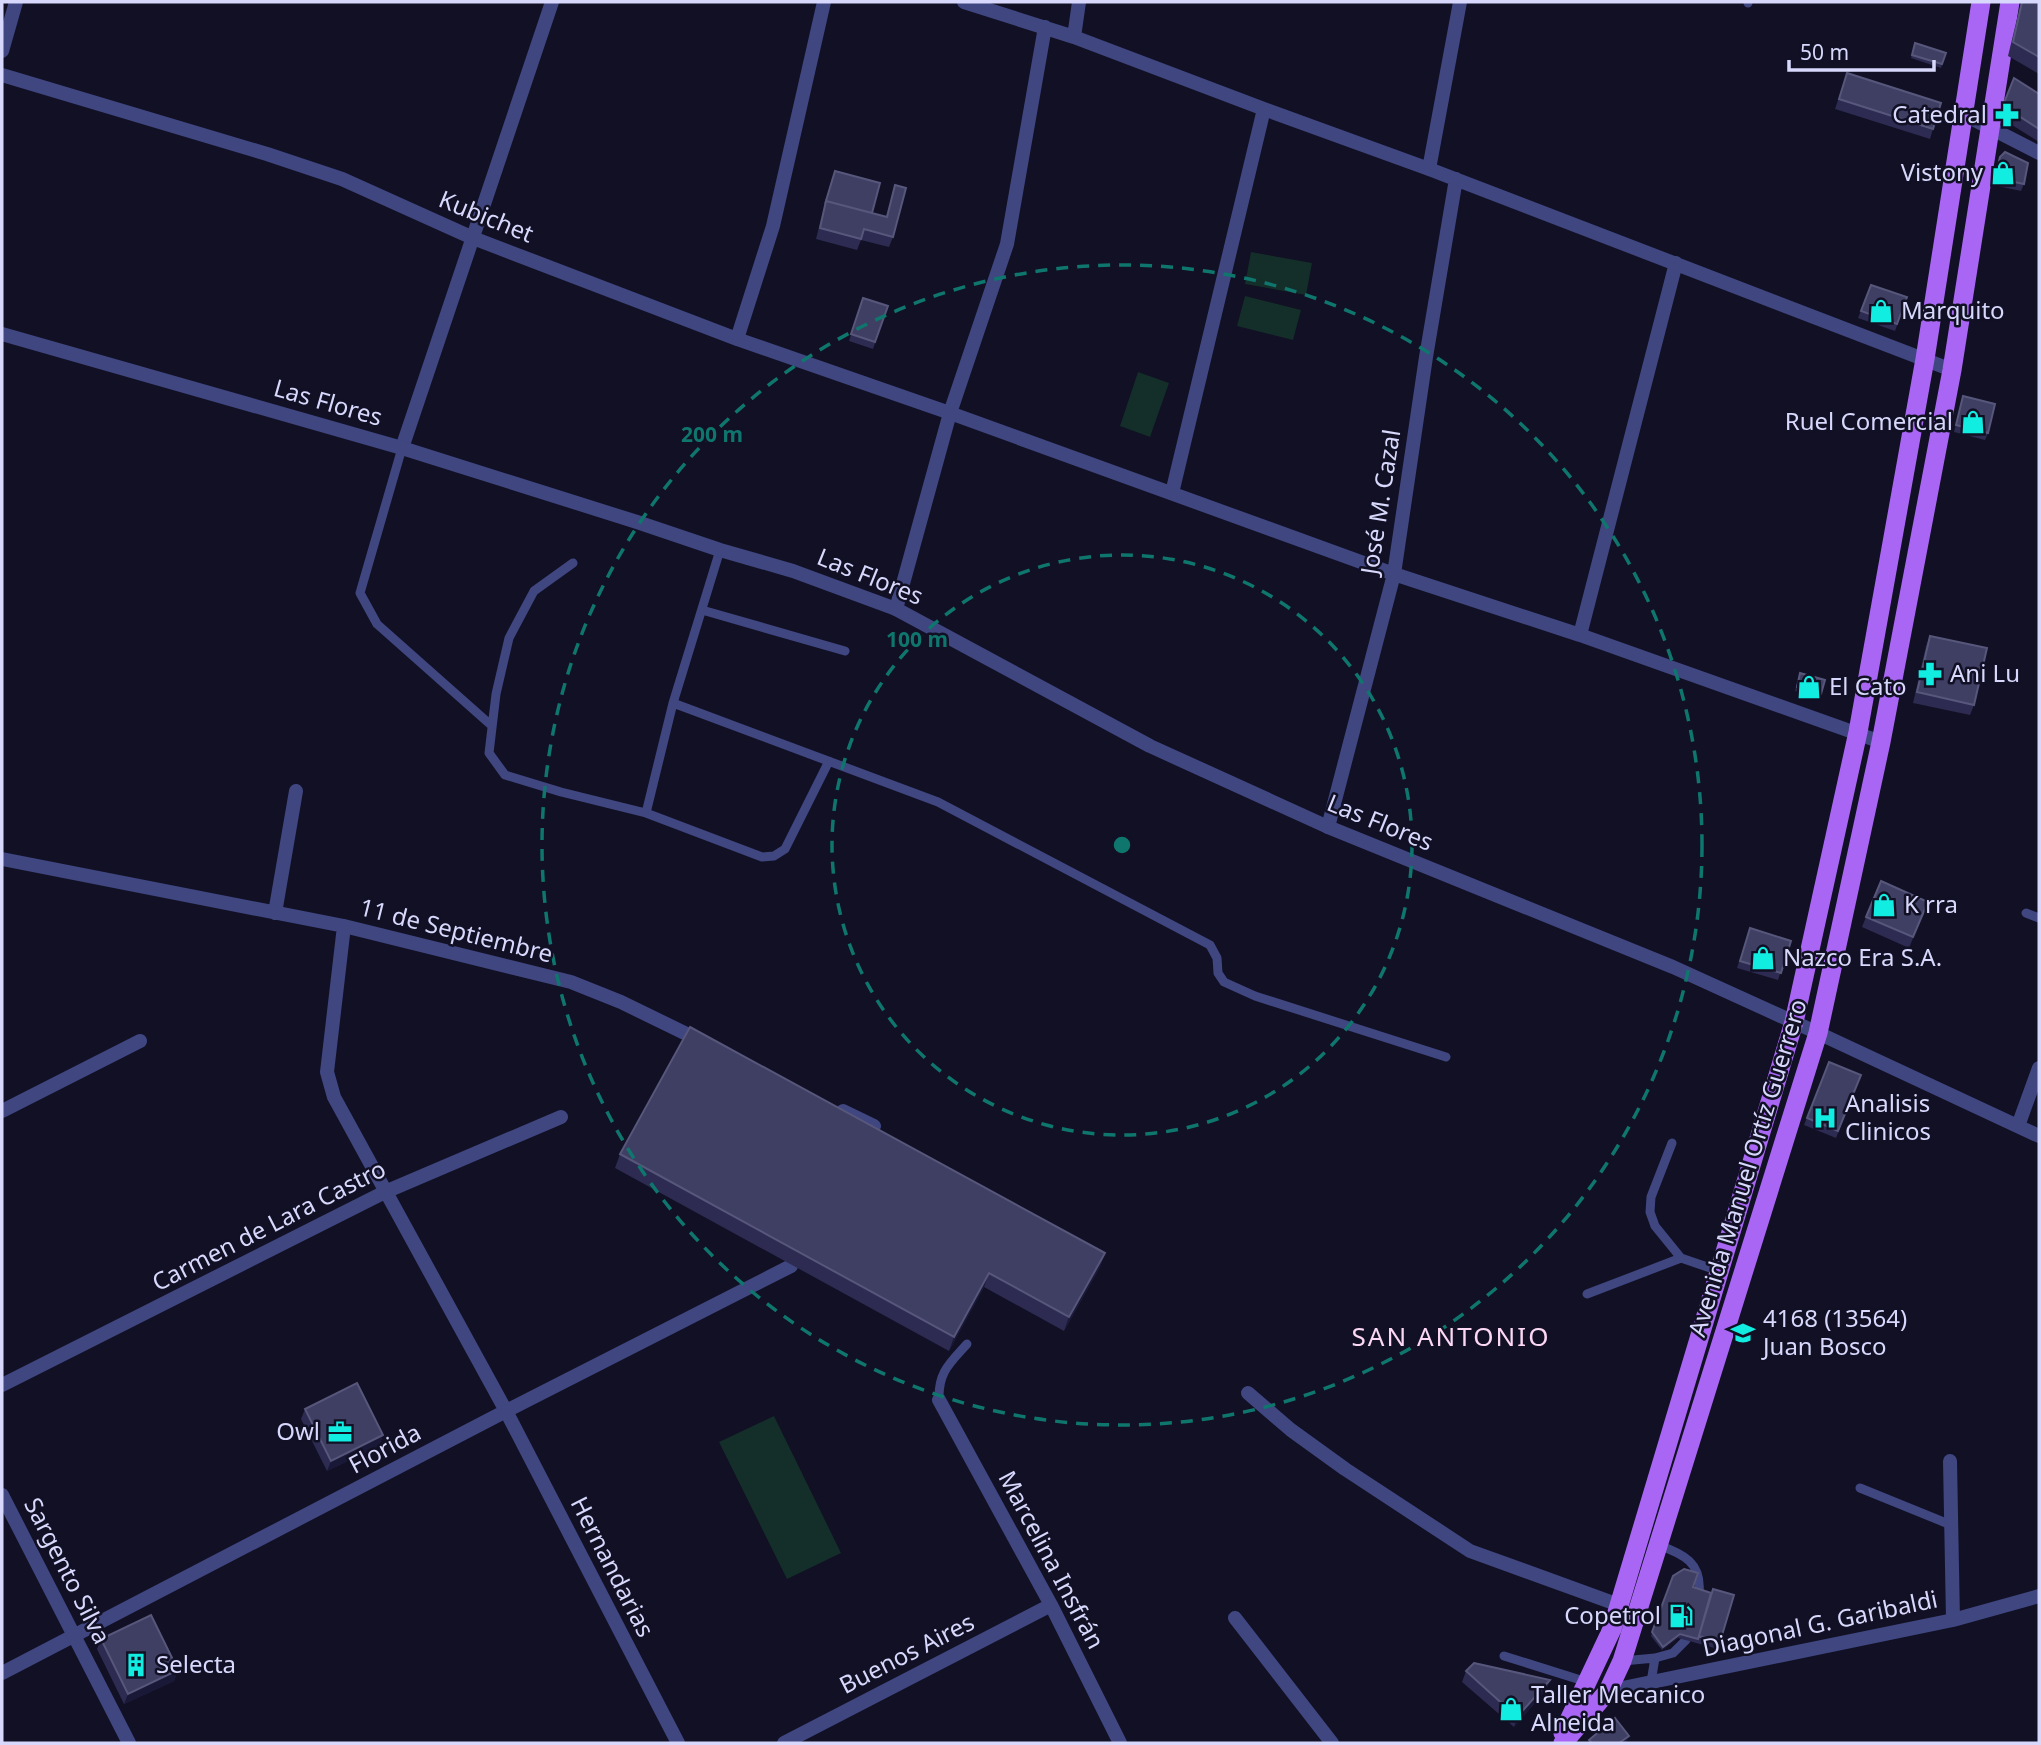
<svg xmlns="http://www.w3.org/2000/svg" width="2041" height="1745" font-family="'Noto Sans',sans-serif">
<rect width="100%" height="100%" fill="#111024"/>
<path fill="#142e29" d="M1251,252L1312,263L1306,295L1245,284Z
M1245,296L1301,310L1293,340L1237,326Z
M1138,372L1169,383L1150,437L1120,426Z
M774,1416L841,1553L787,1579L719,1442Z"/>
<g fill="none" stroke-linecap="round" stroke-linejoin="round">
<path stroke="#3f4680" stroke-width="9" d="M1748,3V2
M402,448L360,593L377,624L492,726
M720,550L673,703L646,813L762,857L774,856L785,849L829,761
M573,563L534,591L509,638L496,694L489,753L505,775L561,792L646,813
M702,610L845,651
M673,703L938,802L1210,945L1217,958L1218,973L1224,982L1255,996L1446,1057
M2026,913L2039,918
M1672,1143L1651,1197L1650,1212L1655,1226L1681,1258L1719,1271
M1587,1294L1681,1258
M939,1400C938,1372 950,1363 967,1344
M1860,1488L1951,1525
M1658,1545C1684,1554 1702,1563 1699,1593
M1504,1656L1587,1682
M1623,1661L1655,1658L1673,1653L1686,1640
M1651,1682L1655,1658"/>
<path stroke="#3f4680" stroke-width="14" d="M964,2L1074,37L1264,109L1429,169L1952,370
M1074,37L1079,2
M2,75L267,154L342,179L473,238L737,339L950,413L1394,574L1580,635L1881,742
M1429,169L1460,2
M737,339L773,226L824,2
M402,448L552,2
M1172,493L1264,109
M896,609L950,413L1007,244L1045,27
M1580,635L1676,263
M1328,827L1394,574L1426,357L1456,179
M2,859L344,926L571,982L621,1002L703,1042
M275,913L296,791
M344,926L327,1072L334,1097L506,1411L678,1743
M1818,1033L2039,1136
M2,1111L140,1041
M843,1111L874,1126
M2018,1126L2039,1068
M2,1385L385,1192L561,1117
M1248,1393L1291,1430L1345,1469L1470,1551L1619,1605
M939,1400L1051,1605L1120,1743
M1950,1461L1953,1620
M1235,1618L1332,1743
M2,1673L506,1411L791,1266
M1608,1691L1953,1620L2039,1596
M784,1743L1051,1605"/>
<path stroke="#3f4680" stroke-width="14" d="M2,51L16,2
M1963,114L2039,153
M2,334L402,448L637,522L720,550L793,571L896,609L1150,746L1328,827L1673,967L1818,1033
M2,1495L129,1743"/>
<path stroke="#a966f4" stroke-width="19" d="M1563,1733L1612,1629L1794,1022L1858,732L1925,359L1981,2
M1563,1743L1608,1691L1622,1661L1818,1033L1881,742L1952,370L2010,2"/>
</g>
<path fill="#2d2b51" d="M2021,2H2039V74L2008,56Z
M1915,43L1946,53L1941,68L1911,58Z
M1847,73L1933,129L1930,139L1835,109Z
M2039,94V142L2004,120L2000,113L2004,103Z
M2000,157L2024,184L2021,191L1993,185Z
M832,178L872,213L886,217L895,185L893,237L889,247L861,240L857,250L816,239L823,211Z
M1871,285L1907,297L1895,331L1858,318Z
M863,298L888,306L873,349L849,341Z
M1963,396L1988,433L1985,440L1954,432Z
M1930,636L1974,705L1970,715L1913,703L1926,646Z
M1800,673L1825,680L1820,697L1795,691Z
M1928,902L1909,948L1862,927L1866,917Z
M1750,928L1791,941L1778,980L1737,968Z
M1829,1062L1861,1075L1836,1138L1804,1125Z
M620,1154L1105,1253L1100,1267L1064,1331L984,1287L949,1351L615,1168Z
M305,1409L383,1435L379,1446L327,1471L301,1419Z
M1673,1576L1693,1587L1711,1593L1720,1642L1718,1649L1678,1638L1662,1650L1651,1636Z
M101,1639L178,1670L174,1681L124,1704L97,1649Z
M1466,1671L1550,1680L1546,1690L1514,1727L1462,1682Z"/>
<path fill="#1a1837" d="M1105,1253L1100,1267L1064,1331L1069,1317Z
M989,1273L984,1287L949,1351L954,1337Z
M383,1435L379,1446L327,1471L331,1461Z
M1680,1634L1678,1638L1662,1650L1663,1647Z
M178,1670L174,1681L124,1704L128,1694Z
M1550,1680L1546,1690L1514,1727L1517,1717Z
M1629,1736L1626,1743H1619Z"/>
<path fill="#3f3e63" stroke="#57567b" stroke-width="2" d="M2022,2H2039V57L2013,42Z
M1915,43L1946,53L1942,64L1912,55Z
M1847,73L1941,103L1933,129L1839,99Z
M2014,78L2039,94V129L2008,109L2004,103Z
M2005,152L2028,163L2024,184L1995,178L2000,157Z
M835,171L880,183L872,213L826,201L825,204Z
M895,185L906,188L893,237L864,229L861,239L820,228L826,201L887,217Z
M1871,285L1907,297L1897,324L1861,311Z
M863,298L888,306L875,342L851,334Z
M1963,396L1995,404L1988,433L1956,425Z
M1930,636L1987,648L1974,705L1917,692Z
M1800,673L1825,680L1821,694L1797,687Z
M1881,881L1928,902L1913,937L1866,917Z
M1750,928L1791,941L1781,973L1740,961Z
M690,1027L1105,1253L1069,1317L989,1273L954,1337L620,1154Z
M1829,1062L1861,1075L1838,1131L1807,1118Z
M357,1383L383,1435L331,1461L305,1409Z
M1684,1569L1698,1573L1693,1587L1711,1593L1698,1639L1680,1634L1663,1647L1652,1632L1673,1576Z
M1713,1589L1734,1595L1720,1642L1699,1636Z
M151,1615L178,1670L128,1694L101,1639Z
M1474,1663L1550,1680L1517,1717L1466,1671Z
M1615,1718L1629,1736L1619,1743H1592L1589,1740Z"/>
<g fill="none" stroke="#0f766e" stroke-width="3.5" stroke-dasharray="12 9">
<circle cx="1122" cy="845" r="290"/>
<circle cx="1122" cy="845" r="580"/>
</g>
<defs>
<g id="pharmacy-bare" transform="scale(1.89)"><path d="M-2-6h4v4h4v4h-4v4h-4v-4h-4v-4h4Z" fill="#12ede2" stroke="#111024" stroke-width="2.5" paint-order="stroke"/></g>
<g id="shop-bare" transform="scale(1.89)"><path d="M-5-2.5h2.3a2.7 3.5 0 0 1 5.4 0H5L5.5 6h-11ZM-1.5-2.5h3a1.5 2.3 0 0 0-3 0Z" fill="#12ede2" stroke="#111024" stroke-width="2.5" paint-order="stroke"/></g>
<g id="hospital-bare" transform="scale(1.89)"><path d="M-5-5h3v3.5h4V-5h3V5h-3V1.5h-4V5h-3Z" fill="#12ede2" stroke="#111024" stroke-width="2.5" paint-order="stroke"/></g>
<g id="school-bare" transform="scale(1.89)"><path d="M0-5L7-2L0 1L-7-2ZM-4 1L0 2.5L4 1V4Q0 6-4 4Z" fill="#12ede2" stroke="#111024" stroke-width="2.5" paint-order="stroke"/></g>
<g id="office-bare" transform="scale(1.89)"><path d="M-6-3h4V-5.5h4V-3h4V5H-6ZM-1-4.5V-3h2v-1.5ZM-6 0V1H6V0Z" fill="#12ede2" stroke="#111024" stroke-width="2.5" paint-order="stroke"/></g>
<g id="fuel-bare" transform="scale(1.89)"><path d="M-5.5-6h7V0h2V4h1.3V-2.5L3-4.5l.8-.8L6-3V5H2.5V1h-1V6h-7ZM-4.2-4.7v3.2H.2V-4.7Z" fill="#12ede2" stroke="#111024" stroke-width="2.5" paint-order="stroke"/></g>
<g id="building-bare" transform="scale(1.89)"><path d="M-4-6H4V6H1V3H-1V6H-4ZM-2.5-4.3h1.7v1.8h-1.7ZM.8-4.3h1.7v1.8H.8ZM-2.5-1h1.7V.8h-1.7ZM.8-1h1.7V.8H.8Z" fill="#12ede2" stroke="#111024" stroke-width="2.5" paint-order="stroke"/></g>
</defs>
<g fill-rule="evenodd">
<use href="#pharmacy-bare" x="2007" y="115"/>
<use href="#shop-bare" x="2003" y="173"/>
<use href="#shop-bare" x="1881" y="311"/>
<use href="#shop-bare" x="1973" y="422"/>
<use href="#pharmacy-bare" x="1930" y="674"/>
<use href="#shop-bare" x="1809" y="687"/>
<use href="#shop-bare" x="1884" y="905"/>
<use href="#shop-bare" x="1763" y="958"/>
<use href="#hospital-bare" x="1825" y="1118"/>
<use href="#school-bare" x="1743" y="1333"/>
<use href="#office-bare" x="340" y="1432"/>
<use href="#fuel-bare" x="1681" y="1616"/>
<use href="#building-bare" x="136" y="1665"/>
<use href="#shop-bare" x="1511" y="1709"/>
</g>
<g text-anchor="middle" stroke-width="5" stroke-linejoin="round" paint-order="stroke">
<g font-size="24" fill="#d7d8fc" stroke="#111024" text-anchor="start">
<text x="1987" y="123" text-anchor="end">Catedral</text>
<text x="1983" y="181" text-anchor="end">Vistony</text>
<text x="1901" y="319">Marquito</text>
<text x="1953" y="430" text-anchor="end">Ruel Comercial</text>
<text x="1950" y="682">Ani Lu</text>
<text x="1829" y="695">El Cato</text>
<text x="1904" y="913">K rra</text>
<text x="1783" y="966">Nazco Era S.A.</text>
<text x="1845" y="1112">Analisis<tspan x="1845" dy="28">Clinicos</tspan></text>
<text x="1763" y="1327">4168 (13564)<tspan x="1763" dy="28">Juan Bosco</tspan></text>
<text x="320" y="1440" text-anchor="end">Owl</text>
<text x="1661" y="1624" text-anchor="end">Copetrol</text>
<text x="156" y="1673">Selecta</text>
<text x="1531" y="1703">Taller Mecanico<tspan x="1531" dy="28">Alneida</tspan></text>
</g>
<g font-size="24" fill="#d7d8fc" stroke="#111024">
<text transform="translate(486 217) rotate(22)" y="8">Kubichet</text>
<text transform="translate(328 403) rotate(16)" y="8">Las Flores</text>
<text transform="translate(1381 502) rotate(-81)" y="8">José M. Cazal</text>
<text transform="translate(870 577) rotate(22)" y="8">Las Flores</text>
<text transform="translate(1380 823) rotate(22)" y="8">Las Flores</text>
<text transform="translate(456 931) rotate(14)" y="8">11 de Septiembre</text>
<text transform="translate(1748 1168) rotate(-73)" y="8">Avenida Manuel Ortíz Guerrero</text>
<text transform="translate(269 1226) rotate(-27)" y="8">Carmen de Lara Castro</text>
<text transform="translate(385 1449) rotate(-28)" y="8">Florida</text>
<text transform="translate(1051 1560) rotate(62)" y="8">Marcelina Insfrán</text>
<text transform="translate(612 1567) rotate(63)" y="8">Hernandarias</text>
<text transform="translate(67 1571) rotate(63)" y="8">Sargento Silva</text>
<text transform="translate(1820 1624) rotate(-12)" y="8">Diagonal G. Garibaldi</text>
<text transform="translate(907 1654) rotate(-27)" y="8">Buenos Aires</text>
</g>
<g font-size="26" letter-spacing="2" fill="#fcd8f5" stroke="#111024">
<text x="1451" y="1346">SAN ANTONIO</text>
</g>
</g>
<circle cx="1122" cy="845" r="10" fill="#0f766e" stroke="#111024" stroke-width="3.5"/>
<g font-size="21" text-anchor="middle" font-weight="bold" fill="#0f766e" stroke="#111024" stroke-width="5" stroke-linejoin="round" paint-order="stroke">
<text x="712" y="442">200 m</text>
<text x="917" y="647">100 m</text>
</g>
<rect width="2041" height="1745" fill="none" stroke="#d7d8fc" stroke-width="7"/>
<path d="M1789 60v10h145v-10" fill="none" stroke="#d7d8fc" stroke-width="3.5"/>
<text x="1800" y="60" font-size="21" fill="#d7d8fc" stroke="#111024" stroke-width="5" paint-order="stroke">50 m</text>
</svg>
